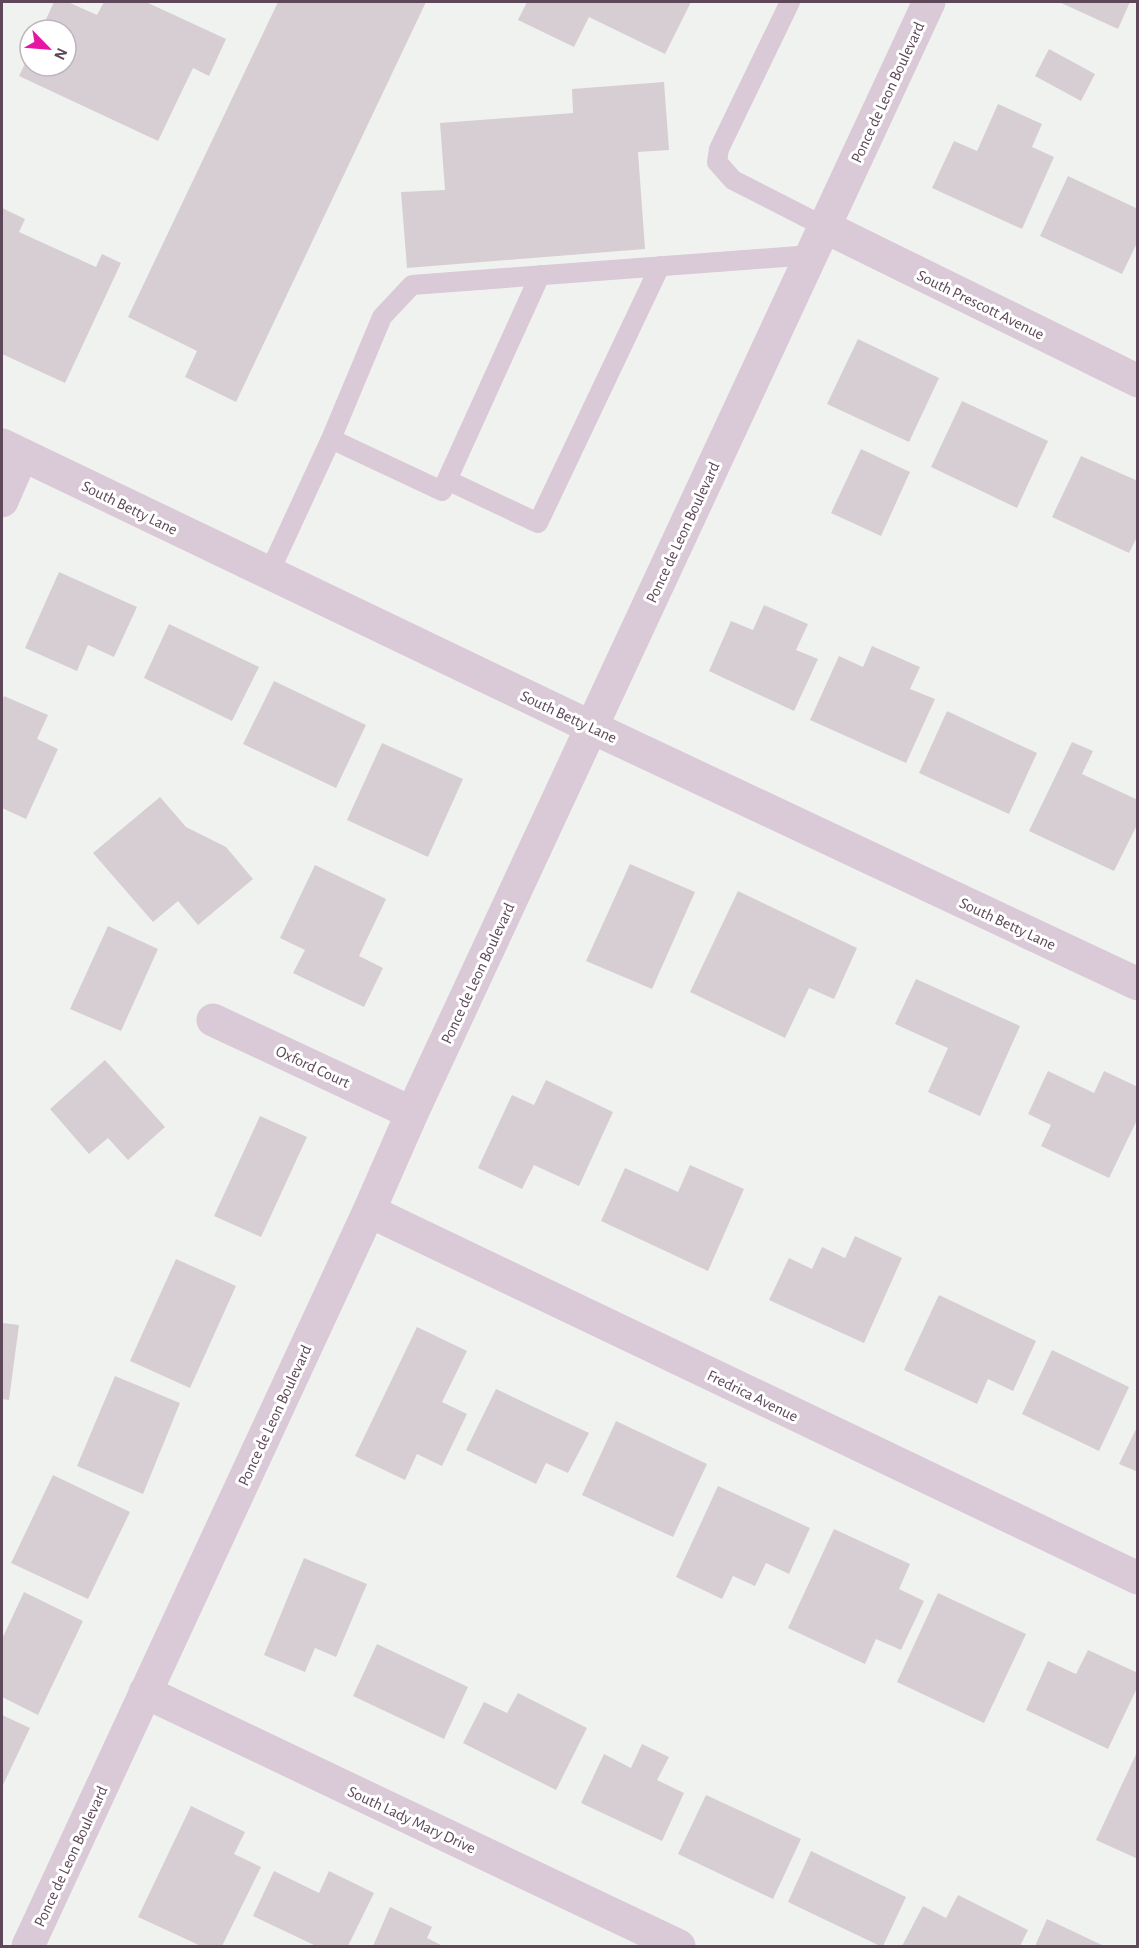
<svg xmlns="http://www.w3.org/2000/svg" width="1139" height="1948" font-family="'Alegreya Sans',sans-serif">
<rect width="100%" height="100%" fill="#f0f2ef"/>
<path fill="#d7ced4" d="M54,2H68L97,15L104,2H146L226,39L209,76L193,68L158,141L19,76L30,53V66H66V30H41Z
M278,2H426L236,402L185,377L197,351L128,317Z
M527,2H691L665,54L589,17L574,47L518,20Z
M1059,2H1130L1118,29Z
M1049,49L1095,74L1081,101L1035,76Z
M664,82L669,150L638,152L645,249L407,268L401,192L445,190L440,123L573,113L572,89Z
M998,104L1042,124L1032,147L1054,157L1022,229L932,188L954,141L977,151Z
M1068,176L1138,209V241L1122,274L1040,236Z
M2,208L25,219L19,232L96,267L102,254L121,263L65,383L2,354Z
M858,339L939,378L909,442L827,404Z
M962,401L1048,441L1017,508L931,467Z
M861,449L910,472L881,536L831,513Z
M1081,456L1138,481V535L1129,553L1052,517Z
M59,572L137,607L114,657L88,645L77,671L25,648Z
M764,605L808,624L796,650L818,659L794,711L709,671L731,621L753,630Z
M169,624L259,667L232,721L144,678Z
M872,646L920,667L910,689L935,699L906,763L810,720L839,656L863,667Z
M274,681L366,725L336,788L243,744Z
M4,696L48,715L37,739L58,749L26,819L2,808V702Z
M947,711L1037,753L1009,814L919,773Z
M1072,742L1093,751L1082,774L1138,800V823L1114,871L1029,831Z
M382,743L463,779L428,857L347,820Z
M160,797L186,827L226,847L253,879L198,925L178,901L153,922L93,853Z
M630,864L695,892L652,989L586,961Z
M315,865L386,899L359,956L383,968L364,1007L293,973L305,950L280,938Z
M738,891L857,948L834,999L809,988L785,1038L690,992Z
M108,926L158,949L121,1031L70,1009Z
M916,979L1020,1026L980,1116L928,1092L948,1048L895,1024Z
M105,1060L165,1127L128,1160L108,1138L89,1154L50,1109Z
M1048,1071L1094,1093L1104,1071L1138,1087V1118L1109,1178L1041,1146L1051,1125L1028,1114Z
M546,1080L613,1112L579,1186L534,1165L522,1189L478,1168L512,1095L534,1105Z
M260,1116L307,1137L261,1237L214,1216Z
M690,1165L744,1189L708,1271L601,1221L625,1168L678,1192Z
M855,1236L902,1258L864,1343L769,1300L789,1258L812,1269L822,1247L845,1258Z
M176,1259L236,1286L190,1388L130,1361Z
M939,1295L1036,1341L1013,1391L988,1379L977,1404L904,1370Z
M2,1323L19,1325L9,1400L2,1399Z
M417,1327L467,1351L442,1402L467,1414L442,1466L417,1454L405,1480L355,1456Z
M1052,1350L1129,1387L1099,1451L1022,1414Z
M115,1376L180,1403L143,1494L77,1466Z
M496,1389L589,1433L568,1473L546,1463L536,1484L466,1450Z
M616,1421L707,1464L673,1537L582,1495Z
M1138,1425V1472L1119,1464Z
M53,1475L130,1512L88,1599L11,1563Z
M718,1486L810,1528L789,1574L766,1563L755,1586L733,1576L722,1599L676,1577Z
M834,1529L910,1564L899,1589L924,1601L901,1650L876,1639L865,1664L788,1628Z
M304,1558L367,1584L336,1657L315,1648L305,1672L264,1655Z
M24,1592L83,1621L38,1715L2,1697V1639Z
M938,1593L1026,1634L984,1723L897,1682Z
M377,1644L468,1687L444,1739L353,1696Z
M1088,1650L1138,1673V1686L1108,1749L1026,1710L1048,1661L1076,1674Z
M518,1693L587,1728L556,1790L463,1743L484,1702L507,1713Z
M2,1715L30,1728L2,1787Z
M642,1744L669,1757L657,1780L684,1793L662,1841L581,1803L604,1754L631,1768Z
M1138,1750V1859L1096,1840Z
M706,1795L801,1839L773,1899L678,1854Z
M191,1806L245,1832L234,1854L261,1867L222,1946H201L138,1917Z
M811,1851L906,1897L883,1946H880L788,1902Z
M274,1871L319,1893L329,1871L374,1893L348,1946H316L253,1916Z
M958,1895L1028,1930L1020,1946H902L923,1906L946,1918Z
M390,1907L432,1927L427,1938L443,1946H373Z
M1047,1919L1104,1946H1035Z"/>
<g fill="none" stroke-linecap="round" stroke-linejoin="round">
<path stroke="#dac9d6" stroke-width="20" d="M790,2L719,149L717,162L733,180L825,227
M331,439L442,491L540,275
M447,480L538,523L660,266
M269,573L331,439L382,317L412,285L811,255"/>
<path stroke="#dac9d6" stroke-width="33" d="M825,227L1138,381
M2,445L591,727L1138,984
M2,501L22,455
M213,1020L412,1113
M369,1211L1138,1578
M145,1692L679,1946"/>
<path stroke="#dac9d6" stroke-width="33" d="M28,1946L369,1211L412,1113L929,2"/>
</g>
<g text-anchor="middle" stroke-width="6" stroke-linejoin="round" paint-order="stroke">
<g font-size="16" fill="#5e4758" stroke="#fff">
<text transform="translate(887 92) rotate(-65)" y="6">Ponce de Leon Boulevard</text>
<text transform="translate(981 304) rotate(26)" y="6">South Prescott Avenue</text>
<text transform="translate(130 507) rotate(26)" y="6">South Betty Lane</text>
<text transform="translate(682 532) rotate(-65)" y="6">Ponce de Leon Boulevard</text>
<text transform="translate(569 716) rotate(25)" y="6">South Betty Lane</text>
<text transform="translate(1008 923) rotate(25)" y="6">South Betty Lane</text>
<text transform="translate(477 973) rotate(-65)" y="6">Ponce de Leon Boulevard</text>
<text transform="translate(313 1066) rotate(25)" y="6">Oxford Court</text>
<text transform="translate(753 1395) rotate(26)" y="6">Fredrica Avenue</text>
<text transform="translate(274 1415) rotate(-65)" y="6">Ponce de Leon Boulevard</text>
<text transform="translate(412 1819) rotate(25)" y="6">South Lady Mary Drive</text>
<text transform="translate(70 1856) rotate(-65)" y="6">Ponce de Leon Boulevard</text>
</g>
</g>
<rect width="1139" height="1948" fill="none" stroke="#5e4758" stroke-width="6"/>
<g transform="translate(48 48) rotate(115)"><circle r="28" fill="#ffffff" stroke="#bfb5bc" stroke-width="1.5"/>
<path d="M0-4.5L10 22L0 15L-10 22Z" fill="#e715a4"/>
<text y="-9" font-size="16" font-weight="bold" text-anchor="middle" fill="#5e4758">N</text>
</g>
</svg>
